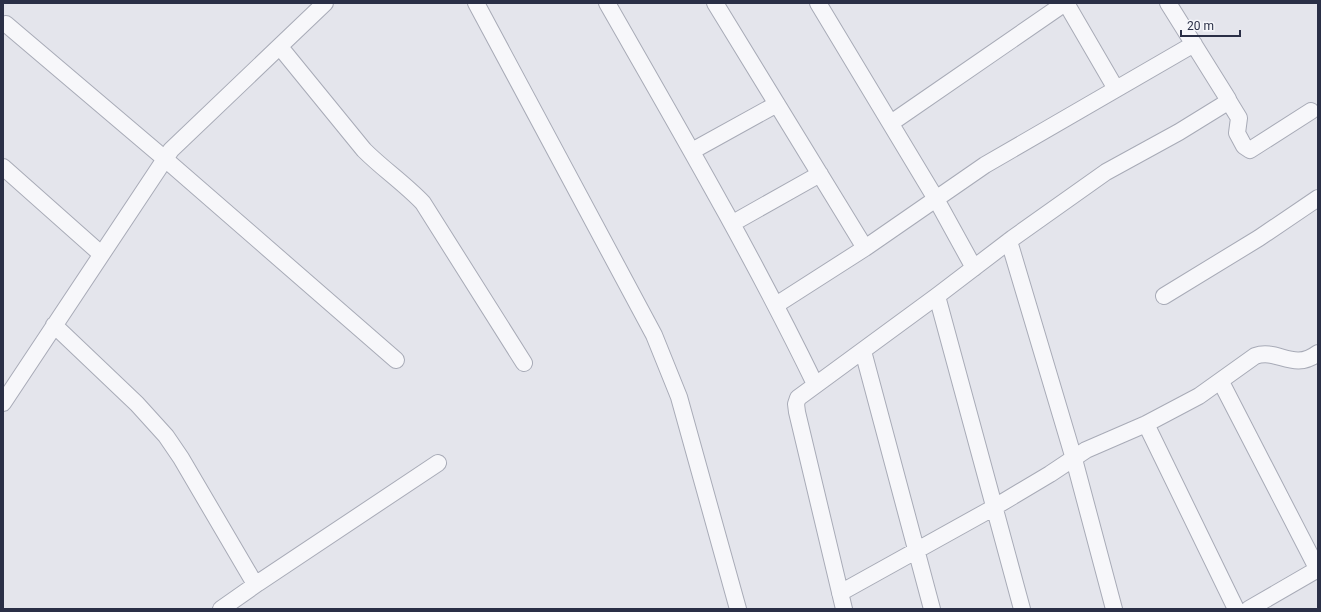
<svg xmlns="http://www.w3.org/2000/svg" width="1321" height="612" font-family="Roboto,sans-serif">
<rect width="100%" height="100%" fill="#e4e5ec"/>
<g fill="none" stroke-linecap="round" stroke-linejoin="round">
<g stroke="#a8abb7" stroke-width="18">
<path id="street" d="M476,3L654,335L679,397L738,609
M607,3C679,129 752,254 815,384
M715,3L865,248
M818,3L936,199L974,268
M1066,3L1116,89
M6,24L165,159L396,360
M280,47L364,150C383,169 405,184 423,203L524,363
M1228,100L1239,118L1237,133L1244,146L1250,150L1311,111
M891,123L1065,3
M692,151L777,104
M3,167L101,254
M733,223L820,174
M1009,241L1074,459L1114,609
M937,296L1022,609
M1164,296L1259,238L1318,198
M776,305L865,248L985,165L1194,44
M54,325L137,404L166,436L181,458L252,579L258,583L438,463
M863,351L932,609
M1221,382L1318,570
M3,403L171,150L325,3
M1146,424L1236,609
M840,593L993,508L1050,474L1086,450L1146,424L1199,396L1255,356C1278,348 1293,372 1318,353
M221,609L258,583
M844,609L797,412L796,404L798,398L937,296L1013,238L1106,172L1179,132L1226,103L1228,99L1168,3
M1249,609L1318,569"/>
</g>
<use href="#street" stroke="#f7f7fa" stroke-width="16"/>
</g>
<rect width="1321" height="612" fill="none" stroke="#2a2f46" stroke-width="8"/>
<path d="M1181 30v6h59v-6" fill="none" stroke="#2a2f46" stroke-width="2"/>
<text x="1187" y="30" font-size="12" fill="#2a2f46" stroke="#f4f5f9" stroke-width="3" paint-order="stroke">20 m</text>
</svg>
